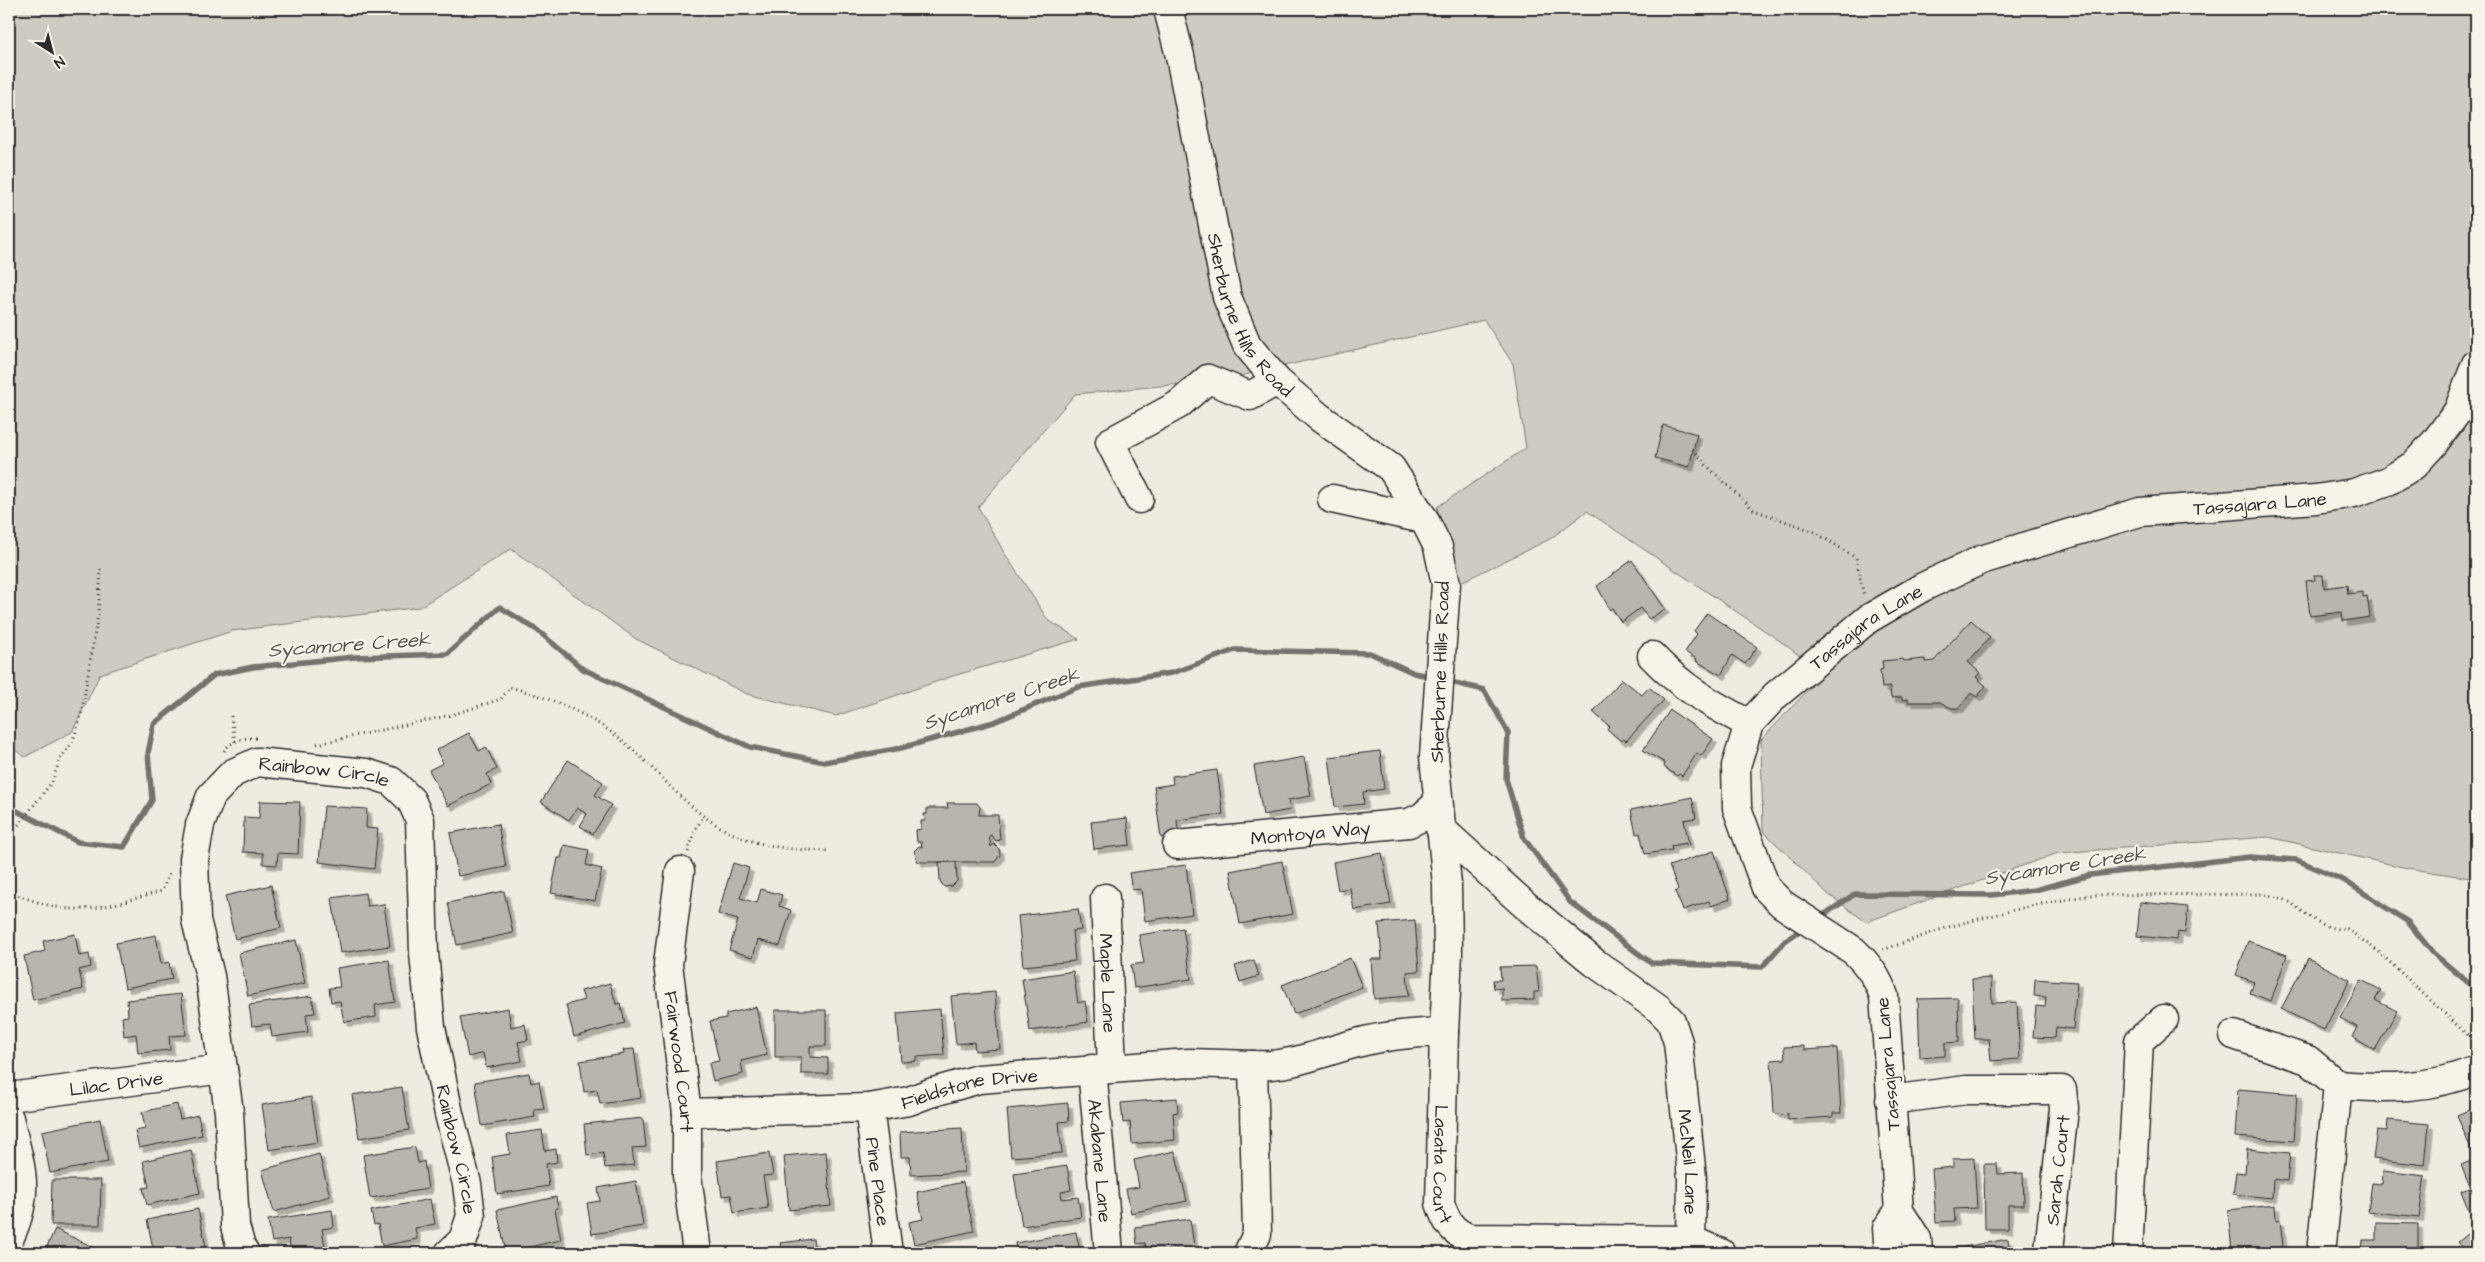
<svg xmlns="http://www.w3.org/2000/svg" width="2485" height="1262" font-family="'Architects Daughter',sans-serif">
<defs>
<filter id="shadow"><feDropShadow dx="4.5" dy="4.5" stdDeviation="0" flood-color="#0004"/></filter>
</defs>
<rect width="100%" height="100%" fill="#efebe0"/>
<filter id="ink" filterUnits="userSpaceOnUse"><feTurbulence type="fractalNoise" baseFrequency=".02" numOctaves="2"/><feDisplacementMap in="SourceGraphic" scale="10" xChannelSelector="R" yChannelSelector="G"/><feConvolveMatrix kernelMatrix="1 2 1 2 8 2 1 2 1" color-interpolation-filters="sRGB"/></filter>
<g filter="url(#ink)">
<path fill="#cfcbc2" stroke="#7d7b76" d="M9,9H2476V879L2407,868L2268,837L2058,853L1866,922L1828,894L1763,831L1761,740L1823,674L1783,643L1587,511L1550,539L1459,583L1437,507L1526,448L1513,364L1484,320L1223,380L1075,394L978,507L1005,554L1048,620L1079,639L953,676L836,716L747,694L636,639L511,549L420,607L232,631L100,674L72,732L25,757L9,746Z"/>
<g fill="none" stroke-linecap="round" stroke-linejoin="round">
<path stroke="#74726e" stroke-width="5.5" d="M1447,681L1484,690L1508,732L1506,779L1524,838L1570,902L1651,963L1762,967L1785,941L1805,927
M9,807L78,842L124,847L152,800L148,753L154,724L214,675L253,667L355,657L447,654L500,607L537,630L583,669L750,747L825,762L901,748L994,722L1078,687L1172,673L1235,650L1370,653L1414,673L1433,677
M1819,918L1855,894L1992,895L2035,890L2090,875L2250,857L2297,860L2345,881L2408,922L2433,953L2471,985L2476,986"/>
</g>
<path fill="#b8b5ae" stroke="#2b2b2b" filter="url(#shadow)" d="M1663,425L1697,434L1689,467L1655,458Z
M1632,560L1665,609L1649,619L1640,608L1621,622L1612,608L1610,610L1597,586Z
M2314,575H2323L2324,588L2347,585L2348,594L2363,592V597L2367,596L2370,617L2343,621L2342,612L2310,616L2306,581L2315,580Z
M1707,613L1757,647L1745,664L1732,655L1721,675L1696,661L1697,659L1685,652L1697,634L1694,631Z
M1971,620L1990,637L1968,662L1980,673L1976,677L1986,686L1977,697L1971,693L1959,708H1951L1940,702H1908V699L1902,700V697L1891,698L1890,687L1882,688L1880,670L1883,669L1882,661L1903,659V661L1925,659V662L1934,661Z
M1622,679L1642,695L1649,687L1664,700L1626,741L1624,739L1621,741L1607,729L1609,726L1593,712Z
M1670,710L1713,739L1701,756L1697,753L1682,776L1679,774L1677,776L1664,767L1665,763L1643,750Z
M469,733L479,751L486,747L497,769L487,774L491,784L448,806L429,770L443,763L436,750Z
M1380,751L1384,789L1363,792L1364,804L1335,807L1329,757Z
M1304,757L1311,796L1288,800L1290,810L1263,815L1254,766Z
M568,760L603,782L595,795L611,805L593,834L580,826L587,814L577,808L569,820L541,802Z
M1217,770L1223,814L1177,820L1179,836L1161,838L1154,787L1173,784L1172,776Z
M1692,797L1696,818L1684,820L1689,845L1686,846V843L1671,846L1672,850L1645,854L1640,833L1636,834L1631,810Z
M260,801L300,802L298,854L278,853L277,865L263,864V853L243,852L244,817L259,818Z
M947,803H977L980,807L979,815H998L1000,840L996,841L991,835L989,836L991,847L994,844L999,849L1000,855L995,862H918L914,851L919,846L922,847L921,842H917L916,830L921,829V821H925L924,814H927V808H948Z
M324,806L367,809L366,828L378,829L374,869L319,862Z
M1127,818L1130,845L1094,849L1091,822Z
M498,824L506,867L458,876L450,833Z
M564,845L589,850L586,865L602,869L595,901L551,893L558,858H561Z
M1714,851L1730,899L1711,906L1709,901L1683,910L1675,892L1678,889L1669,866Z
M1382,853L1391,904L1354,910L1350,888L1338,890L1333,862Z
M1282,861L1293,914L1240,924L1230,871Z
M939,862H956L957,881L952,886L944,887L940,881Z
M733,863L749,868L740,898L757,903L761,889L782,895L779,906L791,910L780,946L758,940L753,957L729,950L738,920L718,914Z
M1186,865L1192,914L1145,921L1141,889L1132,890L1129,873Z
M271,885L281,928L235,939L225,896Z
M504,891L513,933L457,945L448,903Z
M365,893L367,906L384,904L390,946L340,953L332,898Z
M2140,902L2188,907L2185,933L2178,932L2177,940L2137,936Z
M1078,909L1081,930L1072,931L1075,961L1023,966L1018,916Z
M1415,920L1419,971L1407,972L1409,996L1374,999L1371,959H1382L1379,923Z
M1183,928L1191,979L1134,988L1131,965L1144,963L1139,935Z
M75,934L79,956L89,954L91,967L79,970L83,989L33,1000L24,956L45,951L43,941Z
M156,935L161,964L169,962L172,979L125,988L116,943Z
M296,940L305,983L248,996L239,953Z
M2248,941L2287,955L2271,1001L2250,993L2254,982L2236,975Z
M1350,958L1362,987L1294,1014L1282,985Z
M2308,958L2350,980L2324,1030L2281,1009Z
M389,960L395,1002L375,1005L376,1017L344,1022L340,1001L331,1002L329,988L340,987L337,968Z
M1254,960L1259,976L1240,982L1235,966Z
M1536,966L1539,992H1534V1000L1502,1001V988L1494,989L1493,980H1501L1500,967Z
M1073,971L1078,1003L1085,1001L1088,1022L1030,1031L1022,979Z
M1991,978L1992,1003L2017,1002L2020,1059L1991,1061L1989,1039H1975L1972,979Z
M2035,979L2077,982L2073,1029L2056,1027L2055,1038L2033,1037L2036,1006L2045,1007L2046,997L2034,996Z
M2361,980L2381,990L2375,1000L2397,1011L2375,1050L2352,1037L2357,1027L2340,1018Z
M610,983L616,1004L620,1003L625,1023L574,1037L566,1005L584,1000L581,991Z
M995,992L1000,1049L975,1051L974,1042L956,1044L951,996Z
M181,994L186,1035L169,1036L170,1050L138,1053L136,1034L124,1036L122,1017L128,1016L127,1000Z
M312,996L315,1013L306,1014L308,1032L272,1037L270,1024L252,1026L249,1005Z
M1958,998L1959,1042L1945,1043V1056L1920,1058L1918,999Z
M756,1007L767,1055L741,1061L743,1074L713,1081L709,1063L719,1061L710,1021L726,1018V1014Z
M508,1008L511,1027L525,1024L528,1040L518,1042L522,1061L486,1068L483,1053L468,1057L460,1017Z
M940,1009L944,1055L916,1057V1061L901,1062L897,1013Z
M775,1010H826V1046H810V1057L828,1058V1074H801V1057H775Z
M1804,1046V1050L1837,1048L1841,1113H1833V1117L1788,1120V1113L1785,1116L1774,1113L1771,1060L1785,1059L1784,1047Z
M634,1049L641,1098L600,1104L597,1090L584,1092L580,1061L624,1054L623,1050Z
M529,1073L531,1083L539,1081L544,1109L534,1110L535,1117L482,1126L475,1082Z
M402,1087L409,1130L359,1138L352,1095Z
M2238,1089L2297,1094L2294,1141L2235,1137Z
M311,1097L318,1142L269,1150L262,1105Z
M1177,1098L1178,1112L1173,1113L1175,1140L1132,1144L1130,1122L1123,1123L1121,1103Z
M1068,1103L1069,1121L1059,1122L1062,1153L1011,1157L1007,1109Z
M177,1104L180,1119L198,1115L202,1135L139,1148L135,1131L145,1129L142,1112Z
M2476,1107V1150L2472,1152L2457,1115Z
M643,1118L646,1147L632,1148L634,1165L605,1168L603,1153L587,1155L584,1124Z
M100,1119L108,1162L50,1173L42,1131Z
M2388,1120L2429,1124L2425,1165L2373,1159L2377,1130L2387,1131Z
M962,1128L964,1172L911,1175L910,1157H901L900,1132Z
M542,1130L545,1151L556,1149L557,1162L546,1164L549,1186L497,1194L492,1157L510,1154L507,1135Z
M415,1147L418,1163L424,1161L428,1189L370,1198L363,1155Z
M2247,1149L2290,1153L2287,1181L2273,1179L2272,1198L2233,1194L2236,1172L2245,1173Z
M191,1150L200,1193L147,1205L143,1188L149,1187L143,1161Z
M1175,1151L1187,1201L1131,1213L1126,1189L1139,1187L1134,1160Z
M826,1152L831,1206L789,1210L784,1156Z
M769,1153L773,1175L763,1176L768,1208L734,1213L731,1195L722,1196L717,1161Z
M319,1154L330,1196L274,1212L262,1170Z
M1974,1158L1977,1208L1954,1209L1955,1221L1936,1222L1932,1169L1953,1167V1159Z
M2476,1159V1208L2469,1211L2461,1191L2470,1188L2461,1165Z
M1984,1164H1997L1998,1174L2023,1173L2024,1205H2008V1229H1985Z
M1067,1166L1071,1190L1061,1192L1062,1199L1078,1197L1081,1217L1022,1226L1014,1174Z
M2383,1171L2425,1176L2419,1217L2368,1211L2372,1183L2382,1184Z
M52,1180H101L100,1225H51Z
M636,1181L643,1226L592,1234L587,1203L600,1201L598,1188Z
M963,1182L974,1231L914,1244L909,1222L923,1219L917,1192Z
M556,1197L558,1208L555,1209L561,1240L506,1252L497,1210Z
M430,1199L435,1224L415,1228L417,1239L382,1246L378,1224L374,1225L371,1211Z
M2275,1205L2276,1221L2280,1220L2283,1247L2232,1252L2228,1210Z
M198,1209L207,1252L154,1253L147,1220Z
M332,1210L334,1227L322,1229L325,1247L291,1253L289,1239L272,1242L268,1220Z
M1190,1219L1195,1253H1147L1145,1243L1137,1244L1135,1227Z
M2376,1223L2418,1224V1247H2405V1253H2362L2363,1240H2376Z
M2476,1227V1253H2466L2457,1242Z
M55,1229L106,1253H44Z
M1076,1232L1080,1252L1017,1253L1015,1243Z
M813,1239L815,1253H782L780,1243Z
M2008,1239L2010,1253H1952V1249Z
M643,1247L644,1253H612Z"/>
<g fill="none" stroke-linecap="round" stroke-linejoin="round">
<g stroke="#2b2b2b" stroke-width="31">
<g id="minor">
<path id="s1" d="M1168,9L1180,56L1227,297L1247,345L1277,381L1319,417L1391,468L1424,519L1438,547L1446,584L1434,757L1447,884L1448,953L1444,1032L1440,1203C1446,1221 1451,1231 1469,1238L1691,1240L1721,1253"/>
<path d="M1139,499L1110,442L1178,405L1208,379L1250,396L1277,381"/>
<path d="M1332,499L1424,519"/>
<path d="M1652,656C1681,687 1711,704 1749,724"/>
<path id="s2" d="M1440,828L1525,905L1595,963L1658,1008L1671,1021L1678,1042L1692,1178L1691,1240"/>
<path id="s3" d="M1177,845L1409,823L1422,817L1438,803"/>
<path id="s4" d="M680,871L668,964L687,1113V1175L697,1253"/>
<path id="s5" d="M1105,898L1112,1068"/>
<path d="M2234,1035L2308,1060L2338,1085"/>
<path id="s6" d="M1092,1069L1109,1253"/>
<path d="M2338,1085C2385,1089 2431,1089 2476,1070"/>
<path id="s7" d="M9,1097L223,1069"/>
<path d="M1890,1100L1966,1090H2062L2064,1108L2049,1250"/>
<path id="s8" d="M869,1108L888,1253"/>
<path id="s9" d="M687,1113L869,1108L909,1101L930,1093L979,1079L1189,1063L1253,1065"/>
<path d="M9,1118C20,1166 32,1191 9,1239"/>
<path id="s10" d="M245,1253L241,1247L235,1226L229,1112L210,976L196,920L194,859L200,825L211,796L233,773L257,762L366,773L391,781L411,800L420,820L424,953L431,1027L449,1114L467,1184L471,1216L463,1240L449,1253"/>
<path d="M1248,1253L1257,1234L1253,1065C1289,1068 1322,1052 1357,1043C1386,1035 1414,1033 1444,1032"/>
<path d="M1889,1253L1887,1228L1899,1211"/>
<path id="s11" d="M1918,1253L1917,1239L1899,1211L1884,996C1878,978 1868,964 1854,951L1782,904L1766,888L1737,808L1736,766L1749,724L1776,695L1868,619L1923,587L1981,560L2140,512L2316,499L2354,493L2388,481L2414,465L2435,442L2458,411L2476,364"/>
<path d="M2128,1253L2139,1041L2164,1019"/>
<path d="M2321,1253L2338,1085"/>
</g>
</g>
<path stroke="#2b2b2b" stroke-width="3" stroke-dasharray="1 4" stroke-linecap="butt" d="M1693,449L1705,464L1754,510L1815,532L1856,558L1864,596
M231,716L235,742
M317,744L451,715L501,699L510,687C555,699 596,717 631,748C662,775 686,808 722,828C754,847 793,850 829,851
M224,751C231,741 244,737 256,738
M9,837L52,782L60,759L72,743L81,716L98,614L101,572L99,566
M688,852L696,828L704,816
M9,892C29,899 50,908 72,909C102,910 133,899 162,891L170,871
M1883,950L1948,927L2030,906L2091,895L2264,894C2273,896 2283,898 2291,903C2308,915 2324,931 2347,929L2379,952L2476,1043"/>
<use href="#minor" stroke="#f7f3e8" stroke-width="28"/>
</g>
</g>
<g text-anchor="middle" stroke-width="4" stroke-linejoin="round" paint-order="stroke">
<g font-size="19" fill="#2b2b2b" stroke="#f7f3e8">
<text dy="7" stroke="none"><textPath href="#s1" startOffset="320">Sherburne Hills Road</textPath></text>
<text dy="7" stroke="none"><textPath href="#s11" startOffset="1170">Tassajara Lane</textPath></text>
<text dy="7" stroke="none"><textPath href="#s11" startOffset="750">Tassajara Lane</textPath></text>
<text transform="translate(1439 672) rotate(-88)" y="7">Sherburne Hills Road</text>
<text dy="7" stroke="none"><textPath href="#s10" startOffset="591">Rainbow Circle</textPath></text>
<text dy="7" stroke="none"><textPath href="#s3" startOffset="134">Montoya Way</textPath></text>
<text dy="7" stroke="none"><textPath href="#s5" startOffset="85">Maple Lane</textPath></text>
<text dy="7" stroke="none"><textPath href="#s4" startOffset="192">Fairwood Court</textPath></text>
<text transform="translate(1887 1064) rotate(-95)" y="7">Tassajara Lane</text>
<text dy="7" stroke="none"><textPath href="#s7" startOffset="108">Lilac Drive</textPath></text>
<text dy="7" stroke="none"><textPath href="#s9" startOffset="285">Fieldstone Drive</textPath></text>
<text dy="7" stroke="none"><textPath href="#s10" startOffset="1041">Rainbow Circle</textPath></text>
<text dy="7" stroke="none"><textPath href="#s6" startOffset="92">Akabane Lane</textPath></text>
<text dy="7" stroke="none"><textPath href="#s1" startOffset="1248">Lasata Court</textPath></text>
<text dy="7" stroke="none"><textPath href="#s2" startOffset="444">McNeil Lane</textPath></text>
<text transform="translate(2057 1170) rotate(-84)" y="7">Sarah Court</text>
<text dy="7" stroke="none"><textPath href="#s8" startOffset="74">Pine Place</textPath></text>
</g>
<g font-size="20" font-style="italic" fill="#555552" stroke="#f7f3e8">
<text transform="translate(349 644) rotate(-4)" y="7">Sycamore Creek</text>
<text transform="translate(1001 698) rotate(-18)" y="7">Sycamore Creek</text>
<text transform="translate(2065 865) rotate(-9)" y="7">Sycamore Creek</text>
</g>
</g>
<rect width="2485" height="1262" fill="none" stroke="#f7f3e8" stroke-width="30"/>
<rect x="15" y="15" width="2455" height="1232" fill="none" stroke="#2b2b2b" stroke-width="2" filter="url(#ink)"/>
<g transform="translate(52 52) rotate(144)" stroke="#f7f3e8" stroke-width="4" paint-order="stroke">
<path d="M0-4L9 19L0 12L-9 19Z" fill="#2b2b2b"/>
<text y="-8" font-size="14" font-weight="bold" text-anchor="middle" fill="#2b2b2b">N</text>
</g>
</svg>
